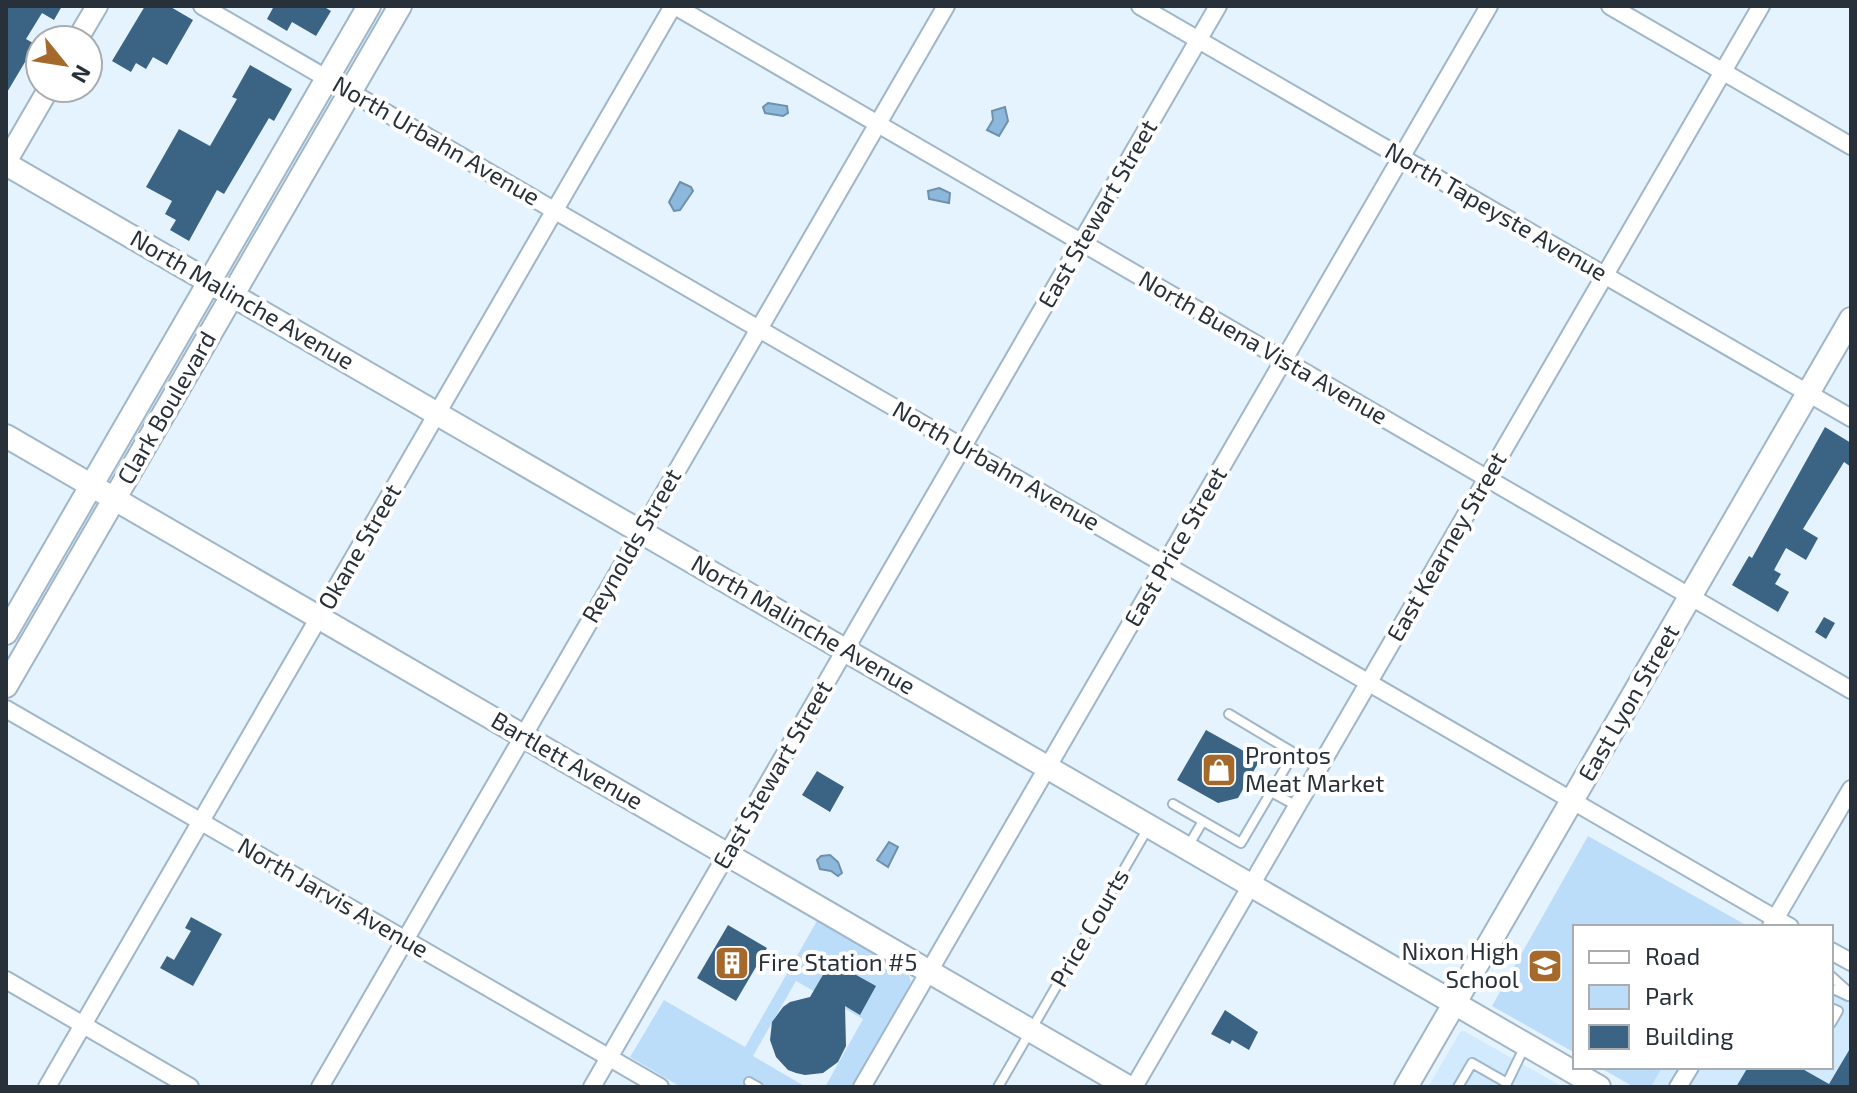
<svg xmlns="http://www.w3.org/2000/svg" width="1857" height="1093" font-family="'Exo 2',sans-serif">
<rect width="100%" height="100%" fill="#e5f3ff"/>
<path fill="#d2eafe" d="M1831,981L1851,984V1087H1634L1599,1067H1831Z
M1464,1031L1563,1087H1428L1460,1032Z"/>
<path fill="#bcddfa" d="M1588,836L1744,924L1742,927H1575V1053L1492,1006Z
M818,919L907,971L911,981L908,988L851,1087H825L863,1019L796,981L753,1056L806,1087H681L630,1057L664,1000L745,1047Z
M1599,1067H1662L1651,1087H1634Z"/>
<path fill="#8cb8dc" stroke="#6e90ab" stroke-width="2" d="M768,103L787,106L788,113L783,116L765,113L763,107Z
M1005,107L1008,121L999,136L987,130L993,120L992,111Z
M680,182L691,187L693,191L680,210L674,211L669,202Z
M939,188L950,193L949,203L929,199L928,191Z
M889,842L898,847L888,867L877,860Z
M830,855L838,862L842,873L838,876L831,871L820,869L817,860L821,856Z"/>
<path fill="#3b6484" d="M6,6H62L54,20L42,13L26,39L40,47V64L28,57L6,94Z
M145,6H169L193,20L167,65L153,57L146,69L136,63L131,72L112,61Z
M274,6H323L331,11L316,36L292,22L287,31L267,19Z
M250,65L292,89L274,121L269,118L224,194L217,190L189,241L170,230L176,220L165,214L172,201L146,187L179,129L210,146L237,99L232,97Z
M1825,427L1851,443V467L1844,462L1803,529L1818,538L1806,560L1786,548L1774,570L1781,574L1775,584L1789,592L1778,612L1732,585L1749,556L1752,558Z
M1824,617L1835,623L1826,639L1815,632Z
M1206,730L1260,760L1238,798L1218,803L1177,780Z
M817,771L844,787L830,812L802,795Z
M191,917L222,934L193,986L160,968L167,956L174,960L191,931L185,928Z
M728,925L767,948L736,1001L697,978Z
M831,961L876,986L860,1015L845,1006L846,1046L838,1062L823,1073L805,1075L796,1073L788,1070L776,1057L770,1040L772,1022L783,1007L790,1002L810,997Z
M1225,1010L1258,1032L1249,1050L1232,1040L1230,1044L1211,1034Z
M1851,1047V1087H1736L1748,1067H1799L1829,1084Z"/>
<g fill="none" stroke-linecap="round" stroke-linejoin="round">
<g stroke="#9fb6c9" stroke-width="12">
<path id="service" d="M1229,714L1294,753L1271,792L1297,806
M1294,753L1319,767
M1173,804L1241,843L1271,792
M1187,848L1203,821
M1831,976L1851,994
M1831,988L1848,996
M1831,1008L1838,1011L1831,1023
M749,1082L758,1087
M1507,1083L1524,1048
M998,1087L1148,828
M1458,1087L1472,1063L1507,1083L1506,1087"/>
</g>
<g stroke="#9fb6c9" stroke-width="20">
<path id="minor" d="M202,6L1790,927
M675,6L1851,690
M1140,6L1851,418
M1610,6L1851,146
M6,709L660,1087
M1771,926L1851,789
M1831,951L1851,962
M6,980L190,1087
M47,1087L673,6
M320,1087L946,6
M592,1087L1218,6
M862,1087L1489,6
M1134,1087L1761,6
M1678,1087L1690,1067"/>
</g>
<g stroke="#9fb6c9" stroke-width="24">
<path id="tertiary" d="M77,40L97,6
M6,162L49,88"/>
</g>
<g stroke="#9fb6c9" stroke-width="26">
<path id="secondary" d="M6,164L1599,1087
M6,436L1128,1087
M6,633L369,6
M6,686L400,6
M1406,1087L1851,319"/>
</g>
<use href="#service" stroke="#fff" stroke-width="8"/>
<use href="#minor" stroke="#fff" stroke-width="16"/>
<use href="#tertiary" stroke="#fff" stroke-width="20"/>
<use href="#secondary" stroke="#fff" stroke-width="22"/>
</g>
<defs>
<g id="shop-square" transform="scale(1.8)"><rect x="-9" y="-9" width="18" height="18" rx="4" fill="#a5692b" stroke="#fff"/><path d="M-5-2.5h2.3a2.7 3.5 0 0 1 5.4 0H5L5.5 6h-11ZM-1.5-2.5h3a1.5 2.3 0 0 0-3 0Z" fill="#fff"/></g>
<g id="building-square" transform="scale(1.8)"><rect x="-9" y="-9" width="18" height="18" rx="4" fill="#a5692b" stroke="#fff"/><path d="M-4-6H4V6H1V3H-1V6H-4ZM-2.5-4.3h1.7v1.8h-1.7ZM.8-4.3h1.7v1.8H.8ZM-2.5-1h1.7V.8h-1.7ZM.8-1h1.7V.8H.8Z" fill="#fff"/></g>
<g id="school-square" transform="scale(1.8)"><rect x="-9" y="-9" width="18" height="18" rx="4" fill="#a5692b" stroke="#fff"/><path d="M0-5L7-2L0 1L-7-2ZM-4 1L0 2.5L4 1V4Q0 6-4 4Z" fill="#fff"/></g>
</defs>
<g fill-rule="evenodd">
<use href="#shop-square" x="1219" y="770"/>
<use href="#building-square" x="732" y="963"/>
<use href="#school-square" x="1545" y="966"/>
</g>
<g text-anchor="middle" stroke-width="8" stroke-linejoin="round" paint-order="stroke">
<g font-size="24" fill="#283139" stroke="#fff">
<text transform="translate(436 141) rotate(30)" y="8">North Urbahn Avenue</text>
<text transform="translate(1496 212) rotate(30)" y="8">North Tapeyste Avenue</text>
<text transform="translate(1098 214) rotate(-60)" y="8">East Stewart Street</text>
<text transform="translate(242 300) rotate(30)" y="8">North Malinche Avenue</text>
<text transform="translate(1263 348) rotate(30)" y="8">North Buena Vista Avenue</text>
<text transform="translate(167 408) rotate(-60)" y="8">Clark Boulevard</text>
<text transform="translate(996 466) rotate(30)" y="8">North Urbahn Avenue</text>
<text transform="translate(632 546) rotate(-60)" y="8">Reynolds Street</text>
<text transform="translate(360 547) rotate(-60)" y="8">Okane Street</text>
<text transform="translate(1176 547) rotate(-60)" y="8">East Price Street</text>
<text transform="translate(1447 547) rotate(-60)" y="8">East Kearney Street</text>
<text transform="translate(803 625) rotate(30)" y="8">North Malinche Avenue</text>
<text transform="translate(1629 703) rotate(-60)" y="8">East Lyon Street</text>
<text transform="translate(567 761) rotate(30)" y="8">Bartlett Avenue</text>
<text transform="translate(773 775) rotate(-60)" y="8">East Stewart Street</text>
<text transform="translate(333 898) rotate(30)" y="8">North Jarvis Avenue</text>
<text transform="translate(1090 928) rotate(-60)" y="8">Price Courts</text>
</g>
<g font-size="24" fill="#283139" stroke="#fff" text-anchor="start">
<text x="1245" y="764">Prontos<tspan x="1245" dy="28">Meat Market</tspan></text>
<text x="1519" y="960" text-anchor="end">Nixon High<tspan x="1519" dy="28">School</tspan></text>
<text x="758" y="971">Fire Station #5</text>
</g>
</g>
<rect width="1857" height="1093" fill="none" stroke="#283139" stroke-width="16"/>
<rect x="1573" y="925" width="260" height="144" fill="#ffffff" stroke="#a9adb0" stroke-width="2"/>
<rect x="1589" y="951" width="40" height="12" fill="#ffffff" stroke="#a9adb0" stroke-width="2"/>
<text x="1645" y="965" font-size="24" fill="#283139">Road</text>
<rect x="1589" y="985" width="40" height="24" fill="#bcddfa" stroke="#a9adb0" stroke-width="2"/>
<text x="1645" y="1005" font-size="24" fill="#283139">Park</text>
<rect x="1589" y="1025" width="40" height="24" fill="#3b6484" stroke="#a9adb0" stroke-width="2"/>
<text x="1645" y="1045" font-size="24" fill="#283139">Building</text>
<g transform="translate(64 64) rotate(120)"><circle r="38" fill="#ffffff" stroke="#a9adb0" stroke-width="2"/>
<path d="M0-6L14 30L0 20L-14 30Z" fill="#a5692b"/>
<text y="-12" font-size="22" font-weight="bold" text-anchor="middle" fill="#283139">N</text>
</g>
</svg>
